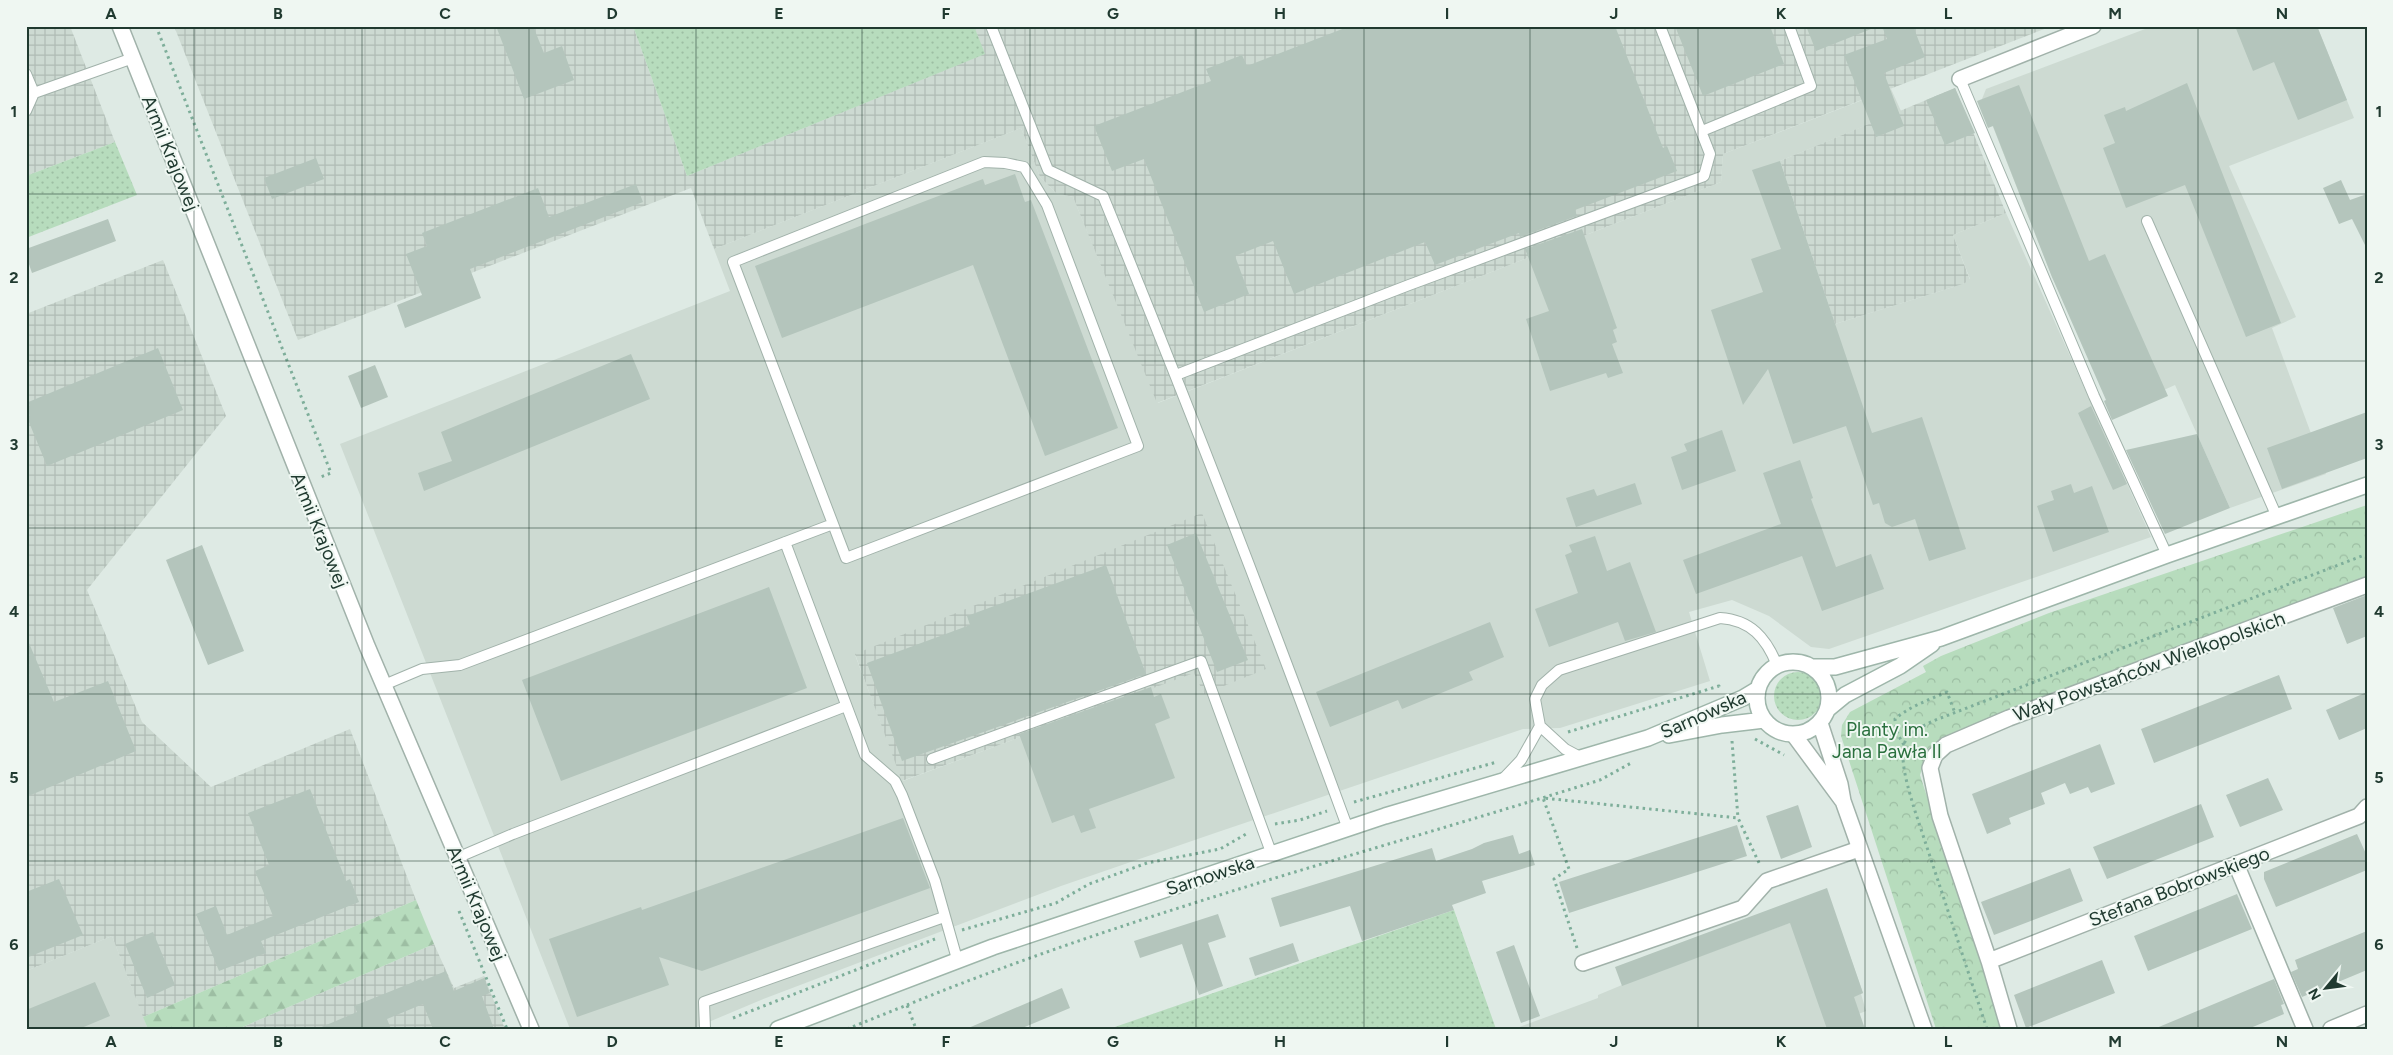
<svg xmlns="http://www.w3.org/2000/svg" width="2393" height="1055" font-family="Figtree,sans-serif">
<defs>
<pattern id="industrial-grid" width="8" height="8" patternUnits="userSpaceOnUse" patternTransform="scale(1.25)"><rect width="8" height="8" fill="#cddad2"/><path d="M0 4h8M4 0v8" fill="none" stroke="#b0bcb5"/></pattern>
<pattern id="grass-dots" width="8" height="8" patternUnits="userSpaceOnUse" patternTransform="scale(1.25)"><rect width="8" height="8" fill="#b7dcbd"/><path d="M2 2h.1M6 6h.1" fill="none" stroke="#9dbea3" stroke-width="1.8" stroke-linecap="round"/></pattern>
<pattern id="forest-firs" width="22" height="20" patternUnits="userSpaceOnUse" patternTransform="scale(1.25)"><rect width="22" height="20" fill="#b7dcbd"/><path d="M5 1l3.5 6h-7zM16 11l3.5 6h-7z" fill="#9dbea3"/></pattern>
<pattern id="park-crowns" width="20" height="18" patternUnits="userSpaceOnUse" patternTransform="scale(1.25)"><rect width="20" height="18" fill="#b7dcbd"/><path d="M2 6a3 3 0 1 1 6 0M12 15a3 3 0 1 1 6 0" fill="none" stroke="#9dbea3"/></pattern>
</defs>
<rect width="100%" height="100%" fill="#deeae4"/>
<path fill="#cddad2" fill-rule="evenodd" d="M2153,26H2317L2354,118L2229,166L2296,317L2272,328L2326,474L2230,508L2175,385L2119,410L2052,277L1982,99L1986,89Z
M1891,89L1901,111L1780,161L1835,324L1963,284L1970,279L1953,235L2006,213L2151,537L1829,649L1811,647L1769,616L1732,600L1689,612L1710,681L1560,728L1523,729L1218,832L1061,886L761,1000L692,1029H570L340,444L730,291L714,249L1021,128L1040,177L1056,193L1073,197L1158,403L1721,182L1723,154ZM855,655L1266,668L1204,694L1195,672L903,781Z
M1830,908L1838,922L1863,993L1861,994L1866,1011L1820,1029H1514L1598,998V995L1622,985Z
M112,936L148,1029H26V971Z"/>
<path fill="url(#industrial-grid)" d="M26,26H70L115,142L26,176Z
M174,26H633L687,176L984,54L974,26H2052L1723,154L1721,182L1157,403L1073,197L1056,193L1040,177L1021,128L714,249L691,188L298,340Z
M1955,88L2006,213L1953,235L1970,280L1963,284L1835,324L1780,161Z
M163,260L226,416L87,590L142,722L211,787L350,729L416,900L143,1017L112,936L26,971V314Z
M1202,513L1266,669L1204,694L1194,673L902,781L855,654Z
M434,944L454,988L484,976L505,1029H238Z"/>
<path fill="url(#grass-dots)" d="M633,26H974L985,54L687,176Z
M115,142L137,195L26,238V176Z
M1774 696a24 24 0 1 1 48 0a24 24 0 1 1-48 0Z
M1454,910L1496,1029H1109Z"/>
<path fill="url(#forest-firs)" d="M416,900L434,944L238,1029H148L143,1017Z"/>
<path fill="url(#park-crowns)" d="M2367,505V576L1959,730L1928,749L1920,775L2002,1029H1936L1841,736L1842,725L1850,712L1926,672L1923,666L1941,656L2049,613Z"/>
<path fill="#b4c5bc" d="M496,26H533L544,53L562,46L574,80L524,99Z
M1350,26H1615L1663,148L1667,146L1677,171L1575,210L1577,216L1520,237L1519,233L1435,265L1425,242L1294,294L1273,241L1235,256L1249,294L1204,312L1144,159L1112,171L1094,126L1211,81L1206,69L1242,55L1247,66Z
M1675,26H1770L1784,64L1703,96Z
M1806,26H1876V27L1816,51Z
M1882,26H1913L1925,57L1884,73L1904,126L1876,137L1844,55L1887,39Z
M2235,26H2317L2347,100L2298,120L2274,62L2253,71Z
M2187,83L2281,323L2246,337L2185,185L2126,208L2103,148L2115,143L2104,115L2125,107L2126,111Z
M2019,85L2089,261L2105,254L2168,396L2112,420L2104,401L2106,400L2052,277L1993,126L1988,128L1977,101Z
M1955,88L1975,133L1945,145L1926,100Z
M316,158L324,179L272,199L264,178Z
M1780,161L1872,433L1922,417L1966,549L1929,561L1915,519L1892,527L1885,523L1879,503L1873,505L1846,426L1793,444L1768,369L1743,405L1711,310L1763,292L1751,259L1781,249L1752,170Z
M1015,174L1025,202L1031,200L1118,428L1045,456L973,265L782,338L755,266L983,179L985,185Z
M2341,180L2350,200L2367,194V249L2352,219L2339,224L2323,188Z
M636,184L643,202L470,269L481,298L405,328L397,305L422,295L406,254L427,246L422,233L538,188L549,217Z
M108,219L116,241L32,273L26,256V249Z
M1582,229L1617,328L1613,330L1617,342L1612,344L1623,373L1608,378L1606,373L1550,391L1526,319L1549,311L1525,249Z
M158,348L183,410L47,466L26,415V403Z
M631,354L650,399L424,491L418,473L452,461L441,432Z
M375,365L388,397L361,408L348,376Z
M2091,406L2127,484L2113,490L2078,413Z
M2367,412V458L2282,489L2267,448Z
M1722,430L1736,471L1682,490L1671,457L1687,451L1684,444Z
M2197,434L2230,508L2165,534L2126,450Z
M1800,460L1813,498L1811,499L1836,567L1871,554L1884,589L1822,611L1802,556L1696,594L1683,560L1781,524L1763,473Z
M1635,483L1642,504L1576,527L1566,498L1594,489L1597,496Z
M2071,484L2074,493L2092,486L2109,532L2053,552L2037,506L2054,500L2051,491Z
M1196,533L1248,660L1217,672L1167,545Z
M1595,536L1607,571L1630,562L1656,632L1625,641L1618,622L1549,647L1535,609L1578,593L1565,555L1572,552L1569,545Z
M202,545L244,651L208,665L166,560Z
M1106,565L1146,674L902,761L867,663L970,625L967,616Z
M769,587L807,688L561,781L522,680Z
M2367,595V636L2347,644L2333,608Z
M1490,622L1504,657L1469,672L1473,680L1402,709L1398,700L1330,727L1316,692Z
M26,636L54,702L108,681L136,751L26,797Z
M2279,675L2292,709L2154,763L2141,729Z
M1151,687L1154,697L1161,694L1170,718L1155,724L1175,778L1089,809L1096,828L1081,833L1074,815L1052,823L1019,734Z
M2367,692V728L2339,740L2326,710Z
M2100,744L2115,784L2091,793L2088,787L2070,794L2065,783L2041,793L2045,804L2009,818L2011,824L1987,834L1972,794Z
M2268,778L2283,810L2240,827L2226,795Z
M310,789L346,881L350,879L359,902L261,941L266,953L219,971L196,914L216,906L227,935L273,916L255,871L269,865L248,813Z
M2201,804L2214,837L2107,879L2093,847Z
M1798,805L1812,847L1781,859L1766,816Z
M903,818L930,888L702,971L659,957L669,985L577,1017L549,939L641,907L642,910Z
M1737,825L1747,856L1569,913L1559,882Z
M2357,834L2367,856V870L2276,907L2264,879V872Z
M1513,835L1519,854L1530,850L1535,865L1482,881L1486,893L1452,905L1454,910L1362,941L1350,906L1280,927L1271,898L1432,848L1436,861L1472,849L1484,843Z
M2070,868L2083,901L1994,935L1981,902Z
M59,879L83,935L26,958V892Z
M1827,888L1863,993L1854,997L1865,1029H1827L1790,923L1622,986L1615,967Z
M2237,894L2252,929L2148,971L2134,936Z
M1218,914L1226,937L1208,943L1223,986L1199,995L1182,944L1140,958L1134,941Z
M2367,931V970L2302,997L2291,972L2298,969L2295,960Z
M153,932L175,985L147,998L125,944Z
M1293,943L1299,961L1255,976L1249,958Z
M1514,945L1540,1016L1521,1023L1496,952Z
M2102,960L2115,993L2026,1028L2014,995Z
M446,971L454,991L484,978L490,993L482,996L494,1029H433L423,1004L387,1019L391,1029H317L357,1012L354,1006L421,979L422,981Z
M2274,979L2284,1004L2281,1005L2284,1014L2248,1029H2154Z
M95,982L110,1016L79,1029H26V1010Z
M1062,988L1070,1008L1020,1029H966Z"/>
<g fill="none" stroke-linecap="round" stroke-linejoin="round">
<g stroke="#a1b2aa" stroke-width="12">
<path id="service" d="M991,26L1048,170L1103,196C1189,406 1270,616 1348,829
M26,74L34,93L133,58
M1960,79L2094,396L2167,555
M26,111L34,93
M1702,131L1811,86L1789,26
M984,162L1005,163L1024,167L1047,205L1138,446L846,558L733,262Z
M2147,221L2277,517
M1176,375L1409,285L1704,176L1710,154L1660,26
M785,542L865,755L895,781L902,795L935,881L957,959
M384,685L422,669L460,665L833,524
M1580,757L1565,749L1540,726L1535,699L1542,685L1559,670L1720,618C1751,620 1766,638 1777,665
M932,759L1201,661L1272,855
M1502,780L1521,760L1540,726
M459,857L513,834L846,706
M705,1029L704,1002L944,917"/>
</g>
<g stroke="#a1b2aa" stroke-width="18">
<path id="minor" d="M120,26L367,646L531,1029
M1960,79L2093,26
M2236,864L2305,1029
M1989,961L2359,816L2367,807
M1583,963L1743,908L1767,881L1859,849
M2009,1029L1989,961L1940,816L1930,768L1935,755L1946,745L2009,718L2367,585
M2331,1029L2367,1014"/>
</g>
<g stroke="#a1b2aa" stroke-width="18">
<path id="tertiary" d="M1820,723L1840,784L1843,801L1924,1029
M1794,735L1842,800"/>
</g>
<g stroke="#9eb6aa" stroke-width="18">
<path id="secondary" d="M1757 698a36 36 0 1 1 72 0a36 36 0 1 1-72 0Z
M1812,667H1835L1941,638L2167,555L2367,485
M1828,709L1845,695L1900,666L1932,644
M1669,735L1722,725L1764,720
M778,1029L993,947L1385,816L1648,738L1743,698L1758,689"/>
</g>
<path stroke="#7eae9a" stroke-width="3" stroke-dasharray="2.5 4" stroke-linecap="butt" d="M156,26L331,473L318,478
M1568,732L1719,686L1720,689
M1755,739L1784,755
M1732,741L1738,818
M1904,745C1898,736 1896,730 1895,719C1910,706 1929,700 1947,692L1955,713
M1354,802L1497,762
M1275,824L1300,820L1327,811
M459,911L507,1029
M962,930L1056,903L1089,884L1147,863L1220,849L1248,833
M1577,948L1554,879L1569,869L1543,798L1738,818L1760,865
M907,1005C1132,913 1368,853 1600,780L1633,762
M733,1018L935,939
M847,1029L907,1005L916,1029
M1987,1029L1914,808C1909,790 1895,750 1909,735C1916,729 1925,725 1933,721L2367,554"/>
<use href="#service" stroke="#fff" stroke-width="10"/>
<use href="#minor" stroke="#fff" stroke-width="15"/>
<use href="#tertiary" stroke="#fff" stroke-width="15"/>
<use href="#secondary" stroke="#fff" stroke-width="15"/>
</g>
<path fill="none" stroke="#203a30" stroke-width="1" stroke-opacity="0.55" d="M194,26V1029M362,26V1029M529,26V1029M696,26V1029M862,26V1029M1030,26V1029M1196,26V1029M1364,26V1029M1530,26V1029M1698,26V1029M1865,26V1029M2032,26V1029M2198,26V1029M26,194H2367M26,361H2367M26,528H2367M26,694H2367M26,861H2367"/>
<g text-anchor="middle" stroke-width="4" stroke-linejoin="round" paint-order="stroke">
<g font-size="19" fill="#203a30" stroke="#eff7f2">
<text transform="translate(171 153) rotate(68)" y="7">Armii Krajowej</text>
<text transform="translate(320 530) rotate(68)" y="7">Armii Krajowej</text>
<text transform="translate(2149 666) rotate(-20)" y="7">Wały Powstańców Wielkopolskich</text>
<text transform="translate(1703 714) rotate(-24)" y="7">Sarnowska</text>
<text transform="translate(1210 875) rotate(-18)" y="7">Sarnowska</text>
<text transform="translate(2179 886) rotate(-21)" y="7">Stefana Bobrowskiego</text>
<text transform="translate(477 903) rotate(67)" y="7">Armii Krajowej</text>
</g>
<g font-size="19" fill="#2a703e" stroke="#eff7f2">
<text x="1887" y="736">Planty im.<tspan x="1887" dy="22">Jana Pawła II</tspan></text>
</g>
</g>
<rect width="2393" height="1055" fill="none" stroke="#eff7f2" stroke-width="55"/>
<g transform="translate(2326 988) rotate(241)" stroke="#eff7f2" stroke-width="4" paint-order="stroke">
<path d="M0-4L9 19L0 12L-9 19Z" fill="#203a30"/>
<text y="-8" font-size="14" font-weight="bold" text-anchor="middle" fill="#203a30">N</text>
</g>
<rect x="28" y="28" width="2338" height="1000" fill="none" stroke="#203a30" stroke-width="2"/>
<g font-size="16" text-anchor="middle" font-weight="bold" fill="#203a30">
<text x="111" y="19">A</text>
<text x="278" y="19">B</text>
<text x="445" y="19">C</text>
<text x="612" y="19">D</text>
<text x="779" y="19">E</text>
<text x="946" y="19">F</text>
<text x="1113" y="19">G</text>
<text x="1280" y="19">H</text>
<text x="1447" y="19">I</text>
<text x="1614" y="19">J</text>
<text x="1781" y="19">K</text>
<text x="1948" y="19">L</text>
<text x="2115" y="19">M</text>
<text x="2282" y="19">N</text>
<text x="14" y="117">1</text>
<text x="2379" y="117">1</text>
<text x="14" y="283">2</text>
<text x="2379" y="283">2</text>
<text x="14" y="450">3</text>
<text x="2379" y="450">3</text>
<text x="14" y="617">4</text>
<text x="2379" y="617">4</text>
<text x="14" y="783">5</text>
<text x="2379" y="783">5</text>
<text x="14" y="950">6</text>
<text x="2379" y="950">6</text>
<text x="111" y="1047">A</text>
<text x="278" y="1047">B</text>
<text x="445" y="1047">C</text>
<text x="612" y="1047">D</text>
<text x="779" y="1047">E</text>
<text x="946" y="1047">F</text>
<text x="1113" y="1047">G</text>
<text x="1280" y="1047">H</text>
<text x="1447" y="1047">I</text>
<text x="1614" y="1047">J</text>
<text x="1781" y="1047">K</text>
<text x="1948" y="1047">L</text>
<text x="2115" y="1047">M</text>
<text x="2282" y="1047">N</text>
</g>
</svg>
